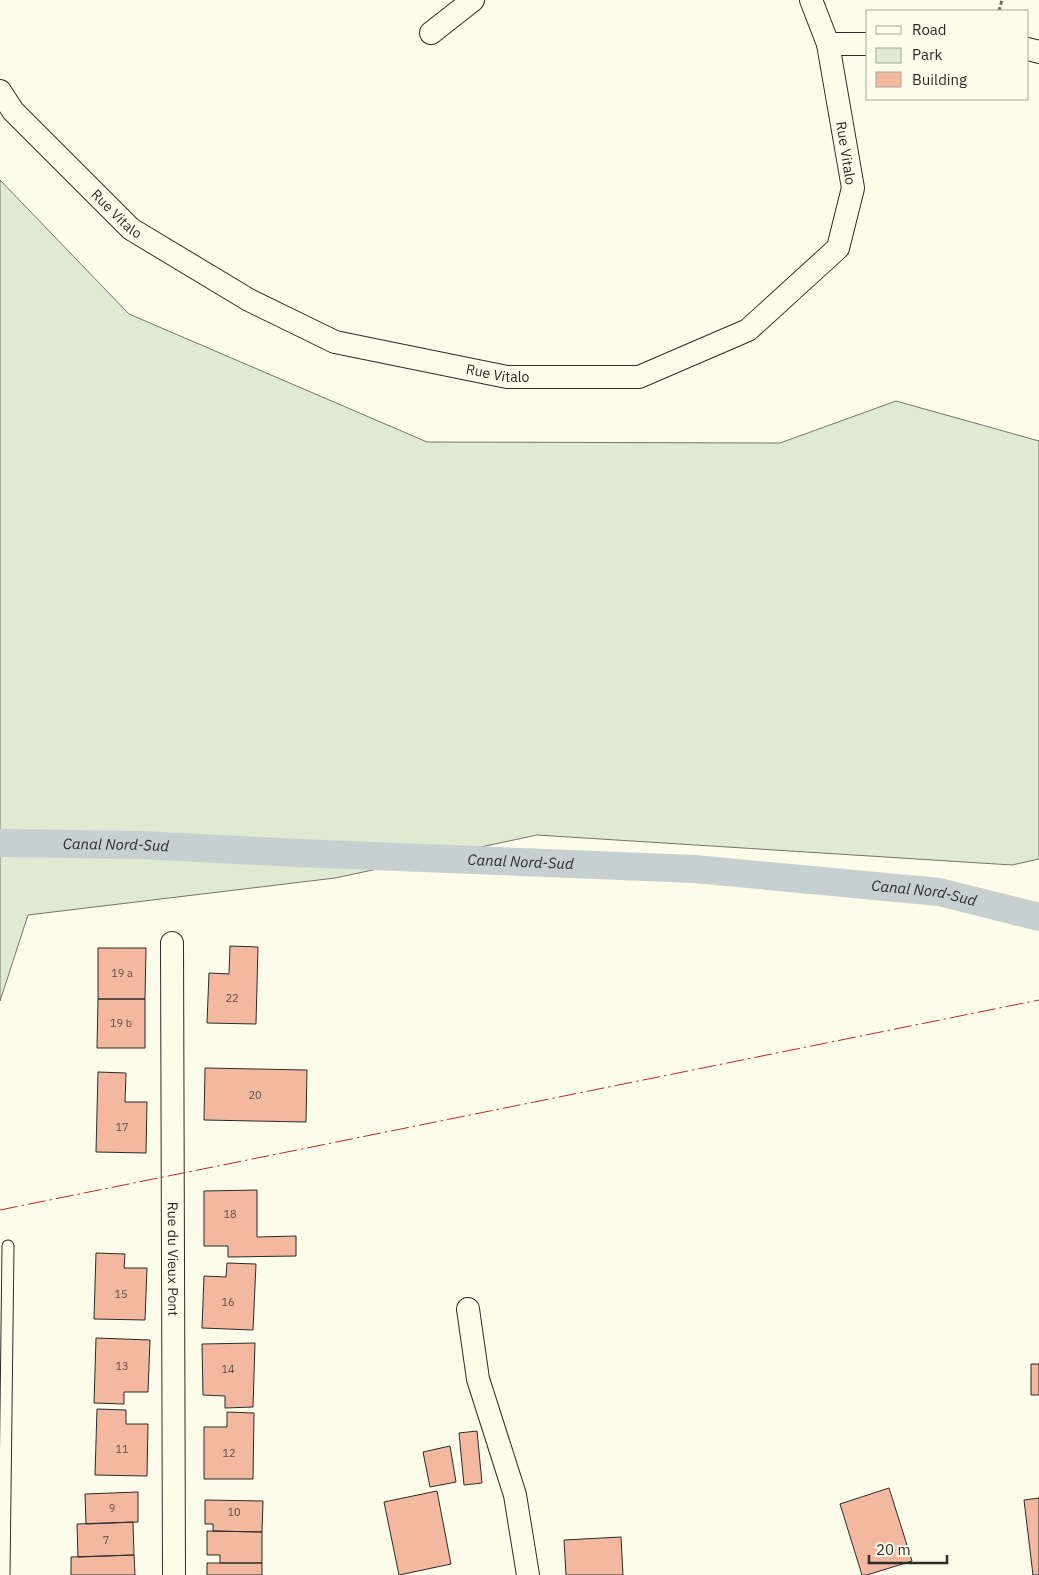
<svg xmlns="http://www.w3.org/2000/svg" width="1039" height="1575" font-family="'IBM Plex Sans',sans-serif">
<rect width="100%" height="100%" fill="#fdfbea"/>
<path fill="#deebd1" stroke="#74746e" d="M0,180L129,314L427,442L780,443L896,401L1039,441V859L1012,865L537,835L335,878L28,915L0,1001Z"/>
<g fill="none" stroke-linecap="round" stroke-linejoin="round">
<path stroke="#c7d0d0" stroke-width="28" id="s1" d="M0,843L140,845L298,853L695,869L939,892L1039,917"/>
</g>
<path fill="#f2b8a0" stroke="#2b2b2b" d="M230,946L258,947L256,1024L207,1023L209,973L229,974Z
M98,948H146L145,999H98Z
M98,999H145V1048H97Z
M205,1068L307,1070L306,1122L204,1120Z
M98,1072L126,1073L125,1102H147L146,1153L96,1152Z
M257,1190V1237L296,1236V1256L228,1257V1246H204V1191Z
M96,1253L125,1254L124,1268H147L145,1320L94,1319Z
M227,1263L256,1264L253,1330L202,1328L204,1276L226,1277Z
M96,1338L150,1340L148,1392H124V1404L94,1403Z
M255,1343L253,1407L225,1408V1396L203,1395L202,1344Z
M1031,1364H1039V1395H1031Z
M97,1409L126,1410V1424H148L147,1476L95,1475Z
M227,1412L254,1413L253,1479H204V1427H227Z
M477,1431L482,1483L464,1485L459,1433Z
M450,1446L456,1482L430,1487L423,1452Z
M889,1488L912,1561L867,1575H862L840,1504Z
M437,1491L451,1564L399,1575L384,1502Z
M138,1492V1522L86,1524L85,1494Z
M1039,1498V1575H1033L1024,1500Z
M205,1500L263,1501L262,1532L213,1531V1524H205Z
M133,1522L134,1555L78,1557L77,1524Z
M207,1531L262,1532V1563H220V1555H207Z
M621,1537L623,1575H566L564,1540Z
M134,1555L135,1575H71V1557Z
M207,1563H262V1575H207Z"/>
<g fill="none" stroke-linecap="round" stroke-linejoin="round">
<g stroke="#2b2b2b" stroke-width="13">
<path id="lane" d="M4,1575L8,1246"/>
</g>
<g stroke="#2b2b2b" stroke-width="24">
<g id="street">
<path d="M431,33L473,0"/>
<path d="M828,44H868"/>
<path d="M1028,49L1039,52"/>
<path id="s2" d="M0,91L13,111L131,229L249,300L335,342L507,377H639L748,330L838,248L853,188L828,44L811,0"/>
<path id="s3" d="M172,943L174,1575"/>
<path d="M468,1309L478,1379L515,1495L528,1575"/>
</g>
</g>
<path stroke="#6a6964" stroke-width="3" stroke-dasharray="4 2.5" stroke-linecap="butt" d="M999,11L1002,0"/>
<use href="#lane" stroke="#fdfbea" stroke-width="11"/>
<use href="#street" stroke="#fdfbea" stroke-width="22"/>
<path stroke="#c62828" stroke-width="1" stroke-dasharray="18 4 2.5 4" stroke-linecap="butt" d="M0,1210L1039,1000"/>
</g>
<g text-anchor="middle" stroke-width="4" stroke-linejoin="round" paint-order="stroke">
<g font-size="11" fill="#5d4e48">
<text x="122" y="977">19 a</text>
<text x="232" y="1002">22</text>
<text x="121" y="1027">19 b</text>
<text x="255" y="1099">20</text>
<text x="122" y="1131">17</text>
<text x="230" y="1218">18</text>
<text x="121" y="1298">15</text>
<text x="228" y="1306">16</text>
<text x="122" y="1370">13</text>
<text x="228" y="1373">14</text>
<text x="122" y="1453">11</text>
<text x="229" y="1457">12</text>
<text x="112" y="1512">9</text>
<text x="234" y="1516">10</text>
<text x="106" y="1544">7</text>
</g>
<g font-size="14" fill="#2b2b2b" stroke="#fdfbea">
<text transform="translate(846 153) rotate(81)" y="5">Rue Vitalo</text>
<text dy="5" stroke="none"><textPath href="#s2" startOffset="170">Rue Vitalo</textPath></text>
<text dy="5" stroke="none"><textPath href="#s2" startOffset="590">Rue Vitalo</textPath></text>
<text dy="5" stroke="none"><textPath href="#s3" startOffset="316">Rue du Vieux Pont</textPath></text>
</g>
<g font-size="15" font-style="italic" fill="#2b2b2b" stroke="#fdfbea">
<text dy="5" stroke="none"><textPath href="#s1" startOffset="116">Canal Nord-Sud</textPath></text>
<text dy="5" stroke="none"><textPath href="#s1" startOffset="521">Canal Nord-Sud</textPath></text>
<text dy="5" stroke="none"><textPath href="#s1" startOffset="926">Canal Nord-Sud</textPath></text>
</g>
</g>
<rect x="866" y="10" width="162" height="90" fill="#fdfbea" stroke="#a9a89e"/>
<rect x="876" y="26" width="25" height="8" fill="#fdfbea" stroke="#a9a89e"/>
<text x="912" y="35" font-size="15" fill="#2b2b2b">Road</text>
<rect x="876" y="48" width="25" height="15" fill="#deebd1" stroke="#a9a89e"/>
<text x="912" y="60" font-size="15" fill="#2b2b2b">Park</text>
<rect x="876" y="72" width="25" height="15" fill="#f2b8a0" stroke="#a9a89e"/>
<text x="912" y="85" font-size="15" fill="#2b2b2b">Building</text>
<path d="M869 1555v8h78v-8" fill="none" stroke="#2b2b2b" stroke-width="2.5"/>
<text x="876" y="1555" font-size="15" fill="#2b2b2b" stroke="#fdfbea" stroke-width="4" paint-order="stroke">20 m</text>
</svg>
